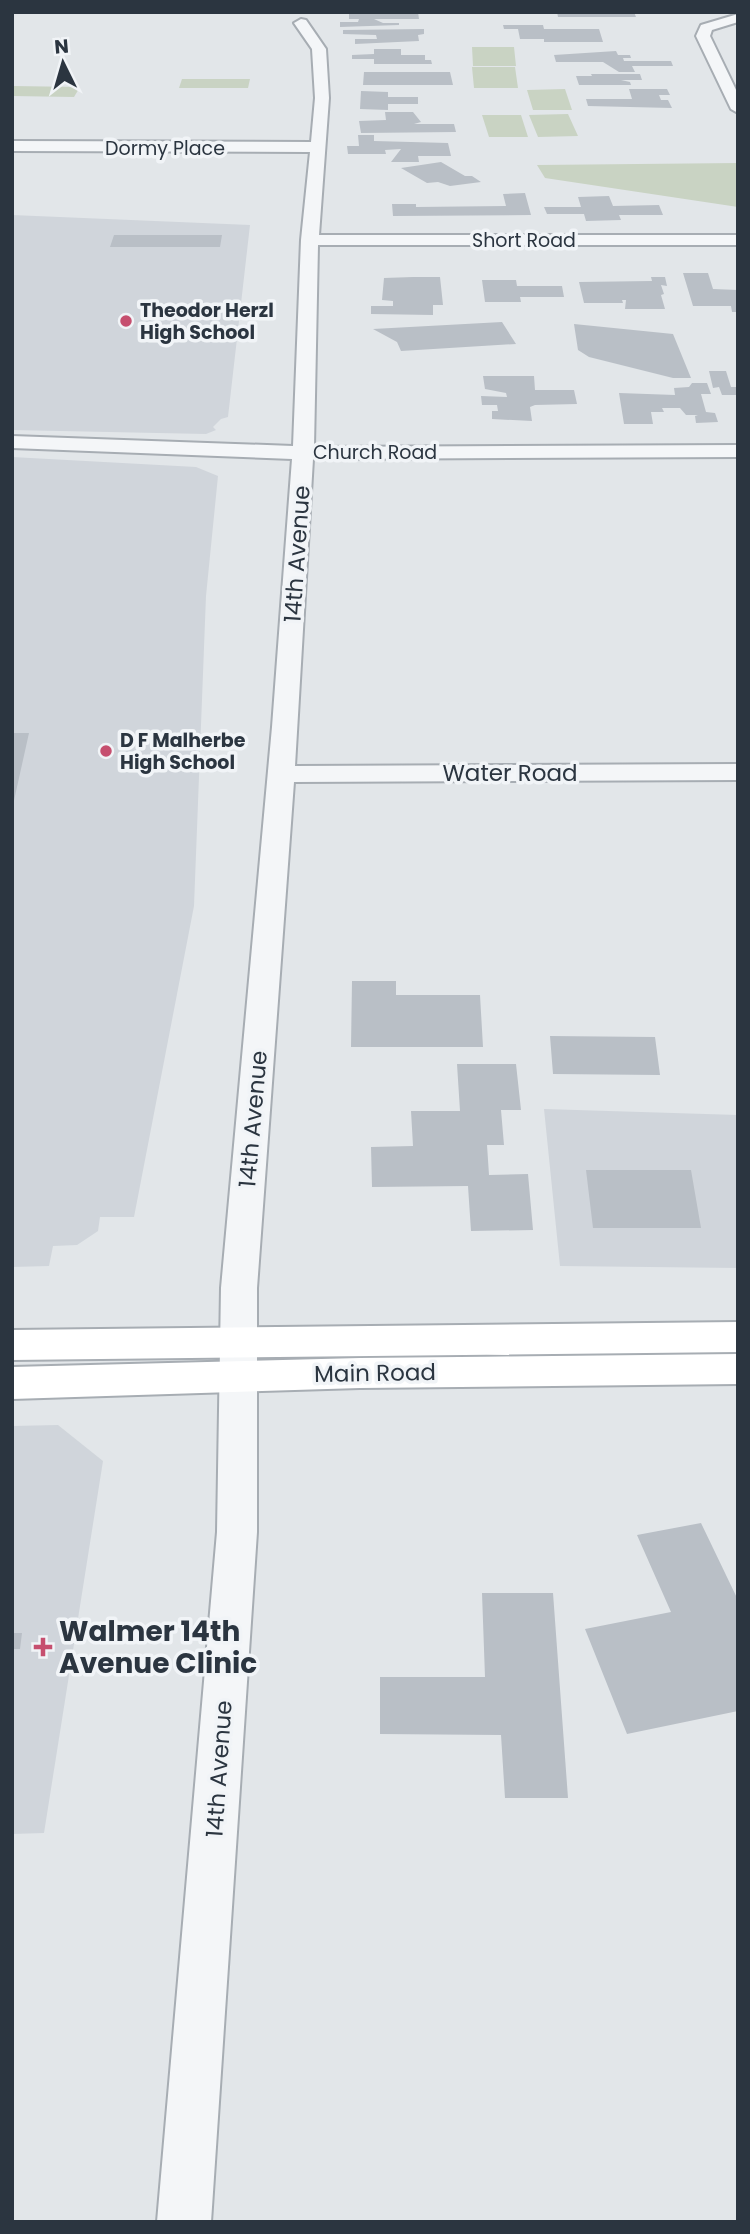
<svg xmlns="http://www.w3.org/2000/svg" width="750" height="2234" font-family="Poppins,sans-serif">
<rect width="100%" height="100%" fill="#e2e6e9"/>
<path fill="#d0d5db" d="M12,215L250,225L228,417L221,419L213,427L216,430L206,434L12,430Z
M12,457L196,467L218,476L206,596L194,906L134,1217H100L98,1231L77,1245L53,1246L49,1266L12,1267Z
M544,1109L738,1115V1268L560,1266Z
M58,1425L103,1461L44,1833L12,1834V1426Z"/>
<path fill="#c9d3c3" d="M472,47H514L516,66H473Z
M472,67H515L518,88H474Z
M182,79H250L248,88H179Z
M12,86L80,87L74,97L12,96Z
M565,89L572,110H533L527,90Z
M568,114L578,136L538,137L529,115Z
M482,115H521L528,137H489Z
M738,163V207L545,178L537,165Z"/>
<path fill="#b9bfc6" d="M349,12H418L419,19H374L383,23H399V25L340,27V22H358L359,19H349Z
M557,12H634L636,17H558Z
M503,25H543L544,29H599L603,42H544V39H520L518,29H504Z
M424,29V34L418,35L419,41L355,44V39H377L376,35L343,34V30Z
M374,49H401V55H425V60H431L432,64H374V59H352V55L374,54Z
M616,51L618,55H630L631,58H623L624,61H671L673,66H632L635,72H619L603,62H556L554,55Z
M364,72H450L453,85H363Z
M591,74H640L642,80H621L630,82L631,85H579L576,76H592Z
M629,89H667L670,95H659L661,100H668L672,108L588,106L586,99H632Z
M361,91L388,92V97H418V104H388V110L360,109Z
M385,112H413L421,122L414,124H454L456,132L361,133L359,121L386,120Z
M358,135H374V141L448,143L451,156H418L419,162H391L401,149L385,150L386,154H348L347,146H359Z
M441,162L465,176H472L481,182L450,186L438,182L427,183L401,168Z
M525,193L531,215L393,216L392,204H416V207L506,206L503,194Z
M609,196L613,206L659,205L663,215H619L621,220L586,221L584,214H547L544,207H581L578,197Z
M114,235H222L220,247H110Z
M683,273H708L713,289L738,290V312H732L731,306H693Z
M413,277H440L443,305H433V315L371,314V306H393V301L382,300L384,278Z
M651,277H665L667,286L661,285L664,294L661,295L665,309H625L626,300H622L623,303H584L579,282L652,281Z
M482,280H516L517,286H562L564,297H520L521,302H485Z
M502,322L516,344L401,351L397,342L373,329Z
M574,324L673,334L691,378H673L589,357L578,350Z
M709,371H726L731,387H738V395H722L719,387L713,388Z
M483,376H534L535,390H574L577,404L535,405L530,407L532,421L492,419V411H498L497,405H482L481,396L507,397L506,393L485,389Z
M692,383H707L711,394H701L706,412L715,413L718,422L696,423L695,416L698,415H686L680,408H662L664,412H651L653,424H624L619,393L675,395L674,388L689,387Z
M12,733H29L13,805H12Z
M352,981H396V995H480L483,1047H351Z
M550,1036L655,1037L660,1075L553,1074Z
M457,1064H516L521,1110H501L504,1145H487L489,1175L528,1174L533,1230L471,1231L468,1186L372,1187L371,1147L413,1146L411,1111H460Z
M586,1170H691L701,1228H593Z
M701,1523L738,1600V1711L627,1734L585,1629L671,1612L637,1535Z
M482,1593H553L568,1798H505L501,1735L380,1734V1677H485Z
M12,1633H22L20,1649H12Z"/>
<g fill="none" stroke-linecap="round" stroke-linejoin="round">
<g stroke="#a7adb3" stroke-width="4">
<path id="minor" d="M738,14V22L712,30L710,36L738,94V113L731,109L696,36L701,25Z
M301,19L306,20L326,49L329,98L319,235H738V245H318L314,447L738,445V457L313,459L295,766L738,764V780L294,782L257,1288V1532L211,2222H157L217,1532L221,1288L272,727L292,459L12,448V436L293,446L301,240L310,152L12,151V141L311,142L315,98L312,49L294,23Z"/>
</g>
<g stroke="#a7adb3" stroke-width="4">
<path id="secondary" d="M738,1322V1352L12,1360V1330Z
M738,1354V1384L360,1388L12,1399V1367L360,1358Z"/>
</g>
<use href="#minor" fill="#f4f6f8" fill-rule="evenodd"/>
<use href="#secondary" fill="#fff" fill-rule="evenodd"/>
</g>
<g fill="#c64f6f" stroke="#f1f4f7" stroke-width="2.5">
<circle cx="126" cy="321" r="7"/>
<circle cx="106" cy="751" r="7"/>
<path d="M39.5 1636.5h7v7h7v7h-7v7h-7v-7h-7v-7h7z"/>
</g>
<g text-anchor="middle" stroke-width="7" stroke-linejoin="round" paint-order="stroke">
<g font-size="19" fill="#2b3540" stroke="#f1f4f7">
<text x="165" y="155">Dormy Place</text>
<text x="524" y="247">Short Road</text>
<text x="375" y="459">Church Road</text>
</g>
<g font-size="19" font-weight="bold" fill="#2b3540" stroke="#f1f4f7" text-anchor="start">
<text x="140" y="317">Theodor Herzl<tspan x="140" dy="22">High School</tspan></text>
<text x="120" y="747">D F Malherbe<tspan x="120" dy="22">High School</tspan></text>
</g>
<g font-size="23" fill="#2b3540" stroke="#f1f4f7">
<text transform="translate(297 554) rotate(-86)" y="8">14th Avenue</text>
<text x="510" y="781">Water Road</text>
<text transform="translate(253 1119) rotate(-85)" y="8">14th Avenue</text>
<text transform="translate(375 1373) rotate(-1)" y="8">Main Road</text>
<text transform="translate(219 1769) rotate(-86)" y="8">14th Avenue</text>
</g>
<g font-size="28" font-weight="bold" fill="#2b3540" stroke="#f1f4f7" text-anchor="start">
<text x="59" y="1641">Walmer 14th<tspan x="59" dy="32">Avenue Clinic</tspan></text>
</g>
</g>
<rect width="750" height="2234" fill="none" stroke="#2b3540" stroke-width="28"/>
<g transform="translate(63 63) rotate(355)" stroke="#f1f4f7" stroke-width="5" paint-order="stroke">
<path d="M0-5L12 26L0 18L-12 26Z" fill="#2b3540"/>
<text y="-10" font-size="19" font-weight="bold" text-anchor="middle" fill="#2b3540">N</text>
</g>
</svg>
